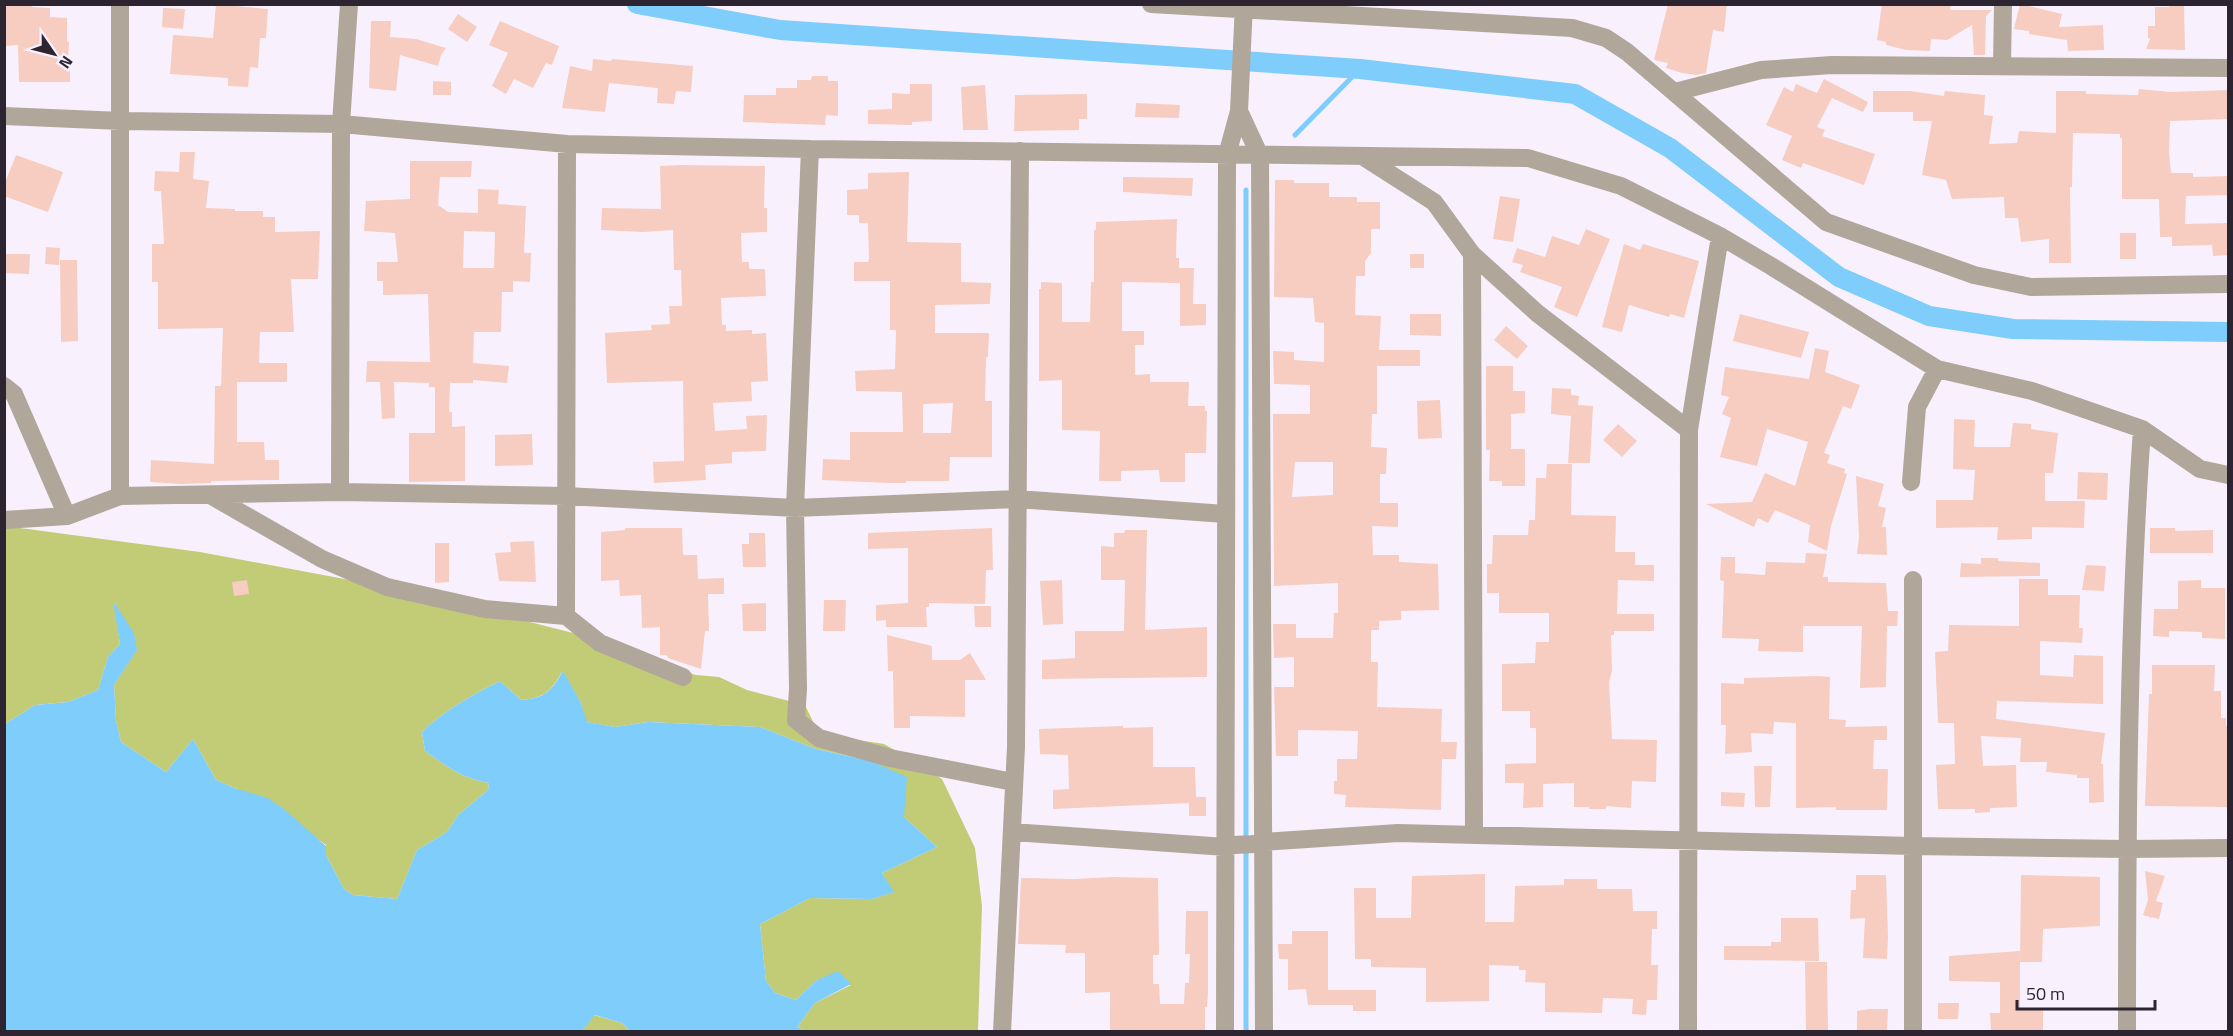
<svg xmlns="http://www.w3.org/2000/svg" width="2233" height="1036" font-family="'Titillium Web',sans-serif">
<rect width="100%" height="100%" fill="#f8f1fd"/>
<path fill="#c2cb76" d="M5,526L200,552L403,590L585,636L630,655L696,675L719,677L747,690L805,705L819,734L884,744L923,766L942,779L975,848L982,906L978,1031H806L797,1027L815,1003L851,985L817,980L796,1000L775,993L766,981L760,924L810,898L872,899L893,892L882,873L937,847L904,817L871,761L816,749L760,727L648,722L615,727L586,722L581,703L562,672C551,691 545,698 521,700L500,681C472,695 445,710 422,732L425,751C448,767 461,778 489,783L488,790L458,815L447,832L417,850L397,899L353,895L344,889L326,855V845L311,834L237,789L216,780L193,739L166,772L121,742L116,721L114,685L137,649L114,602L120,644L108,657L98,690L68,702L35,705L5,724Z
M594,1015L622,1023L630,1031L581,1032Z"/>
<path fill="#7fcdfa" d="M113,601L134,633L137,650L114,685L116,721L121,742L166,772L193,739L216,780L237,789L268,798L284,809L326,846V855L344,889L353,895L397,899L417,850L447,832L458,815L488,790L489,783C461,778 448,767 425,751L422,732C445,710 472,695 500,681L521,700C546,698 551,691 563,671L581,703L587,722L615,727L648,722L760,727L816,749L871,761L907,777L904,817L937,847L882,873L894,892L872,899L810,898L760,924L766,981L775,993L796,1000L817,980L838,971L851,984L815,1003L797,1027L806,1031H630L622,1023L595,1015L581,1032H5V724L35,705L68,702L98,690L108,657L120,644Z"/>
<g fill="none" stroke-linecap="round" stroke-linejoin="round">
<path stroke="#7fcdfa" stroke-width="5" d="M1295,135L1360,69
M1246,190V1032"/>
<path stroke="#7fcdfa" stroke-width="20" d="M637,4L780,30L1360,69L1575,94L1670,148L1839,277L1929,316L2013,329L2228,332"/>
</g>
<path fill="#f6cdc0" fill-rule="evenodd" d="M4,4H32V7L50,8V17L67,18V42H69L68,60H70V82H19L18,45L4,46Z
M216,4H236V6L268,9L266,38H260L258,68L250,67L248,87L228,86V78L170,74L173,35L213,38Z
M1668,4H1727L1724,32L1713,30L1706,73L1696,75L1682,73L1666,68L1668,63L1654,60Z
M1882,4H1951L1950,10H1992L1986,16L1985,55H1974L1972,25L1947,40L1931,39L1930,51L1906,50L1886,45V42L1877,40Z
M2020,4L2062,14L2059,27L2103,25L2104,50L2068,51L2067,40L2029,34V31L2014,29Z
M2169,4H2184L2185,50L2146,49L2150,39L2148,38V26H2155V7H2169Z
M163,8L185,9L183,29L162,27Z
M458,14L477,27L467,42L448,29Z
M371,21H391L390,37L416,39L446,48L441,55L438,66L400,55L396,91L369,88Z
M500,21L559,46L552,65L546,63L533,88L514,79L506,94L492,86L508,53L489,45Z
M593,59L611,61L612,59L693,66L691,92L676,91L674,104L657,103L658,88L609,83L605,112L562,108L570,66L592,71Z
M812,76H828V81H838V116L826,115L825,125L743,122L744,95H776V88H797V80H811Z
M1824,79L1868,102L1863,112L1832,98L1817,127L1825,130L1822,136L1875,154L1864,185L1803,163L1801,168L1782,160L1792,136L1766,125L1784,87L1793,92L1796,84L1817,93Z
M433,81L451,82V95H433Z
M910,84H932V121L912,122V125L868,124V110L892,109V93L910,94Z
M985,85L988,130H963L961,87Z
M2139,89L2171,92L2229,90V119L2170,121L2169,152L2171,173H2193V177L2229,176V195L2186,196L2185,224L2229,223V255L2213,256L2212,245L2172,246V237H2160L2159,199H2122V138H2120V134L2073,133L2072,187H2070L2071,263H2049V239L2021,242L2018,218H2005L2004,197L1952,199L1946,180L1922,175L1932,121H1913V112H1873V91H1910L1944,96L1945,91L1985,95L1984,115L1993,116L1989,144L2017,143L2019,131L2056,133V91H2086V94L2138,95Z
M1087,94V119H1079V130L1014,131L1015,95Z
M1136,103L1180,105L1179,118L1135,117Z
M180,152H195L193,179L209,181L206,208L235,209V211H263V217H275V232L320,231L318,279H291L294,332H260L259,363H287V382H237V442H264L265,460H279V480L211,481V483L181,484L150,482L151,460L214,464L215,386H221L223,328L158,329V282H152V244H164L161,191H154L155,171L179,172Z
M16,155L63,172L48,212L4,196V185Z
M410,161H472L471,177H440L438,205L448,212L478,213V189L499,190L498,204L526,206L524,253H531L530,282L513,281V292H502L501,332H474L473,363L509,366L507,383L473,380V383H450L449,412H452V427L465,426V481L409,482V433H435V387H429V383L394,382L395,418L382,419L380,382H366L367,361L430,362L428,294L383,295V281H377V262H398L395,233L364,231L366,201L410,199ZM464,231L495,232L494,268H463Z
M680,165L765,166L764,208H767V232L741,233L742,262H749V269H765L766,296L721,298L722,325H726V331L752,330V334L766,333L768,381L751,382L752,401L713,403L715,431L747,429L746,416L767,415L766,451L732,452V463L705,465L706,480L654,483L653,462L684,461L683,381L607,383L605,333L652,330L651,325L670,324L669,306H682L681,270H674L673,230L643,232L601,230L602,208L661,209L660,166Z
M909,172L907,242L961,243V282L991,283L990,304L935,305V333H989L988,357H986L985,401H992V457H950L949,481H906V483H888L822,480L823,459L850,460V432H903L902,392L856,391L855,371L895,369L896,330H890V281H854V262H868L869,259L868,223H859V215H847V190L868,189V173ZM953,403L951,433H923V404Z
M1123,177L1193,178L1192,196L1123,192Z
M1275,180H1294V183H1329V197H1357V202H1380V229H1371V253L1365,261V276H1356L1355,315L1381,316L1379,350H1420V366H1377V414H1372L1371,447L1387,448L1386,474H1380V503H1398V527L1372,526L1373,555H1399V562L1438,564L1439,610L1401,611V620L1379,621V630H1371V662H1378L1377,707L1442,709L1441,742H1457L1456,759H1442L1441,810L1345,807L1346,795L1334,794V781H1337V759H1357L1358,731L1298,730V756H1276L1274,687H1294V657L1274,658L1273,624H1296V638H1333L1334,613H1338V583L1274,586L1273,414H1310V385L1274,384L1273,351L1294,352V360L1324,362V323L1315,322L1313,298L1274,297ZM1295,462H1333V495L1292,497Z
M1500,196L1520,199L1513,242L1493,239Z
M1177,219L1176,258H1179V268H1194L1193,304H1206V325L1180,326V283L1122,282V331H1144V345H1135V375L1150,374V382H1189L1188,406H1205V411H1207L1206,453H1185V482H1160L1159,470L1121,471V481H1099L1100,431L1062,430V380L1039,381V289H1041V282L1062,283V322H1090L1091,282H1094V230H1096V222Z
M1586,229L1610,239L1577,317L1554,307L1562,287L1520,272L1523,265L1512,262L1517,248L1545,257L1552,236L1579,245Z
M2120,233H2136V259H2120Z
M1624,244L1640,250L1643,244L1699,261L1684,318L1670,314L1669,317L1629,305L1622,332L1602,327Z
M46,247L60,248L59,265L45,264Z
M6,254H30L29,274L5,273Z
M1410,254H1424V268H1410Z
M60,260H77L78,341L61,342Z
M1410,314H1441V336L1410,335Z
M1740,314L1809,332L1801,358L1733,341Z
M1506,326L1528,346L1517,359L1494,340Z
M1815,348L1829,351L1825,372L1860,385L1851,409L1843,406L1824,453L1830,455L1827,463L1845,469L1844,473L1847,474L1831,526L1827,551L1808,542L1810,525L1775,510L1768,523L1758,518L1754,527L1706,504L1752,502L1765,473L1795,486L1808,442L1767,429L1757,466L1720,457L1731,418L1722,414L1729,397L1721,395L1725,367L1809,379Z
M1486,366H1513V391H1525V413L1511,414V449H1525V486H1502V481H1489L1490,450H1486Z
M1552,388L1571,389V395L1579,396L1578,405L1593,406L1590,463H1568L1571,416L1551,414Z
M1440,400L1442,438L1418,439L1417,401Z
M1954,419L1975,420L1974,446L1976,447H2010L2013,423L2031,424V429L2058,433L2053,473H2045V501H2085L2084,528L2032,527V539L1997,540L1998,527L1936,528V500H1973L1975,470L1953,469Z
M1618,424L1637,441L1622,457L1603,440Z
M532,434L533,465L495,466V435Z
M1547,464H1572L1571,515L1616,516L1615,552H1635V565H1654V581L1618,580L1617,614H1654V631H1614V635H1611L1612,671L1609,682L1612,739L1657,740L1656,782L1632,781L1631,808L1606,806V809H1589V807H1574V783L1543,784V807L1523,808L1524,783H1505V764L1536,763V728H1530V711H1502V664L1535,663L1536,642H1549V613H1499V593H1487V564H1492L1493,535H1528L1529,520H1535L1536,478H1546Z
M2078,472L2108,473L2107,500L2077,499Z
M1856,476L1884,484L1878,506L1886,508L1882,527H1886L1887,555L1857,554L1859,537Z
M625,528H682L683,555H697L698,579L724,578V594H708L709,631H705L701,669L668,658L667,655H660V627L642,628L641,595L620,596L619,580L601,581V532L625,530Z
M992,528L993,570H986L985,604L929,603V607H926L927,627H886V620L876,621V605L908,603V548L868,549V533Z
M2150,528H2175V531L2213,530V553H2150Z
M1125,530H1147L1145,630L1207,627V677L1042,679V660L1075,658V631H1124L1125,580H1101V546L1114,547V533H1124Z
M749,533H765L766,567H743L742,544H749Z
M534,541L536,582L499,581L495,553L511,552L510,542Z
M435,543H449V582L435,583Z
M1806,553L1827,554L1823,577H1828V582L1886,583L1888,611H1898L1897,626H1887L1886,687L1860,688L1862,626H1803V652L1758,651L1759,639L1722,638L1724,581L1720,580L1721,557H1735V573L1765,575L1766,562L1805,563Z
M1981,558H1998V561L2040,563V576L1960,577L1961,563L1981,564Z
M2086,565L2106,566L2104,591L2082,590Z
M2019,579H2048V595H2080L2079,628H2083L2082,643L2040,641V675L2073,677L2074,655L2103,656V704L1997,701L1996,719L2105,733L2101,764H2103L2104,802L2089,803V778H2077V775L2046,772L2047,762H2020L2021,738L1981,736L1983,766L2016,765L2017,807L1990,808V812L1975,813V809H1938L1936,765L1955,764L1954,723H1938L1935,652L1948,651L1949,625L2019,626Z
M247,580L249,594L234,596L232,582Z
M1062,580L1063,624L1043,625L1040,581Z
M2201,580V588H2225V639L2202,638V632L2169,631V637L2153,636L2154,609H2178V581Z
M824,600H846L845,631H823Z
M766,603V631H743L742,604Z
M974,606H991V627H975Z
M887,635L932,646V660H960L970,653L986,680H965V717L910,716V728H894L893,671H888Z
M2152,665H2215L2214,691H2221V718H2226V726H2229V807L2145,806L2149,694H2152Z
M1818,676L1830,677L1829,719L1846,720L1845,727L1887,726V740H1874L1873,769H1888L1887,810H1836V807L1796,808V723L1774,722L1773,734L1751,733L1752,752L1725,754L1726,725H1721V683L1744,684V678Z
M1123,726V728L1153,727V767H1195L1196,797H1206V816H1189V803L1053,809V790L1069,789L1068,755L1040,754L1039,729Z
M1754,766H1772L1770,807H1755Z
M1721,792L1745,793L1744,807L1721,806Z
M2145,871L2165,876L2156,901L2163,903L2159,919L2151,917L2150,920V917L2143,915L2148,900Z
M1485,874V922H1514L1515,886L1564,885V879H1597V889H1632L1633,911H1657V929H1652L1651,965H1658L1657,1000H1647L1646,1015L1632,1014L1633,999L1603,998L1602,1013L1545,1012V983L1525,982L1526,970H1519V966L1489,965V1001L1426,1002V968L1371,967V959H1355L1354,888H1376V918H1411L1412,876Z
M1856,875H1886L1888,937L1887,959L1863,958L1865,918L1850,919L1851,890H1856Z
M2021,875L2100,877V926L2043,929L2042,962H2020Z
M1112,877L1158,878L1159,955H1153V984H1159L1160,1004H1184L1185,983H1189L1190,954H1185L1186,911H1208V993L1207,1007H1205V1032H1110V992L1085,993V953H1065L1066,945L1018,944L1021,878L1074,879Z
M1781,918H1818L1819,961L1724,960V946H1771V942H1781Z
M1292,931H1328V990H1376V1011H1353V1005H1308L1306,989L1288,990V959H1279L1278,944H1292Z
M2020,951V1009H2043V1032H1991L1990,1013H2000V982L1949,981V956Z
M1805,962H1827L1828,1032H1806Z
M1938,1003H1959L1958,1019H1938Z
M1869,1009H1888L1887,1031L1857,1030V1011Z"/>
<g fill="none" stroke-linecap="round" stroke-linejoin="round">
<path stroke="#b0a69a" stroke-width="18" d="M120,4V496
M1151,4L1572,28L1606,38L1627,52L1826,222L1974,275L2031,287L2228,284
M2002,66L2003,4
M1675,92L1761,70L1832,65L2228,68
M1239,111L1260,156L1264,1032
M4,116L121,121L341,124L567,144L810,149L1528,158L1621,186L1720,236L1771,266L1937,369L2032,391L2142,429L2200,469L2228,475
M810,149L795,508L798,689L796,720L819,738L890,758L1013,782
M1362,156L1434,202L1472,254L1537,313L1689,430
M1472,254L1474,835
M4,386L14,394L67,516
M1911,482L1917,407L1937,369
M340,492L341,124L349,4
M210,495L322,559L387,587L485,609L566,616L600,643L683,677
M4,520L67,516L120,496L340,492L566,496L795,508L1017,499L1225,514
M1913,580V1032
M566,616L567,144
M1012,832L1226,847C1237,842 1251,847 1263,842L1398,833L1912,846L2127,849L2228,848
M1002,1032L1016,747L1020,151
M1225,1032L1227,155L1239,111L1244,4
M1688,1032L1689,430L1720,236
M2127,1032C2127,831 2128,629 2142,429"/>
</g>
<rect width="2233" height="1036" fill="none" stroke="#2c2531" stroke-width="12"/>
<g transform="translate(54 54) rotate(125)" stroke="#f8f1fd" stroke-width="4.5" paint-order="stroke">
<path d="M0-4.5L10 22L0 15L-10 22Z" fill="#2c2531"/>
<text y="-9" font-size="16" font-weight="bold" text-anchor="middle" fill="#2c2531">N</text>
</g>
<path d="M2017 1000v9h138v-9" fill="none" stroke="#2c2531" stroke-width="3"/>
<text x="2026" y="1000" font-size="18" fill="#2c2531" stroke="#f8f1fd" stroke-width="4.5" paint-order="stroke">50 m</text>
</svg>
